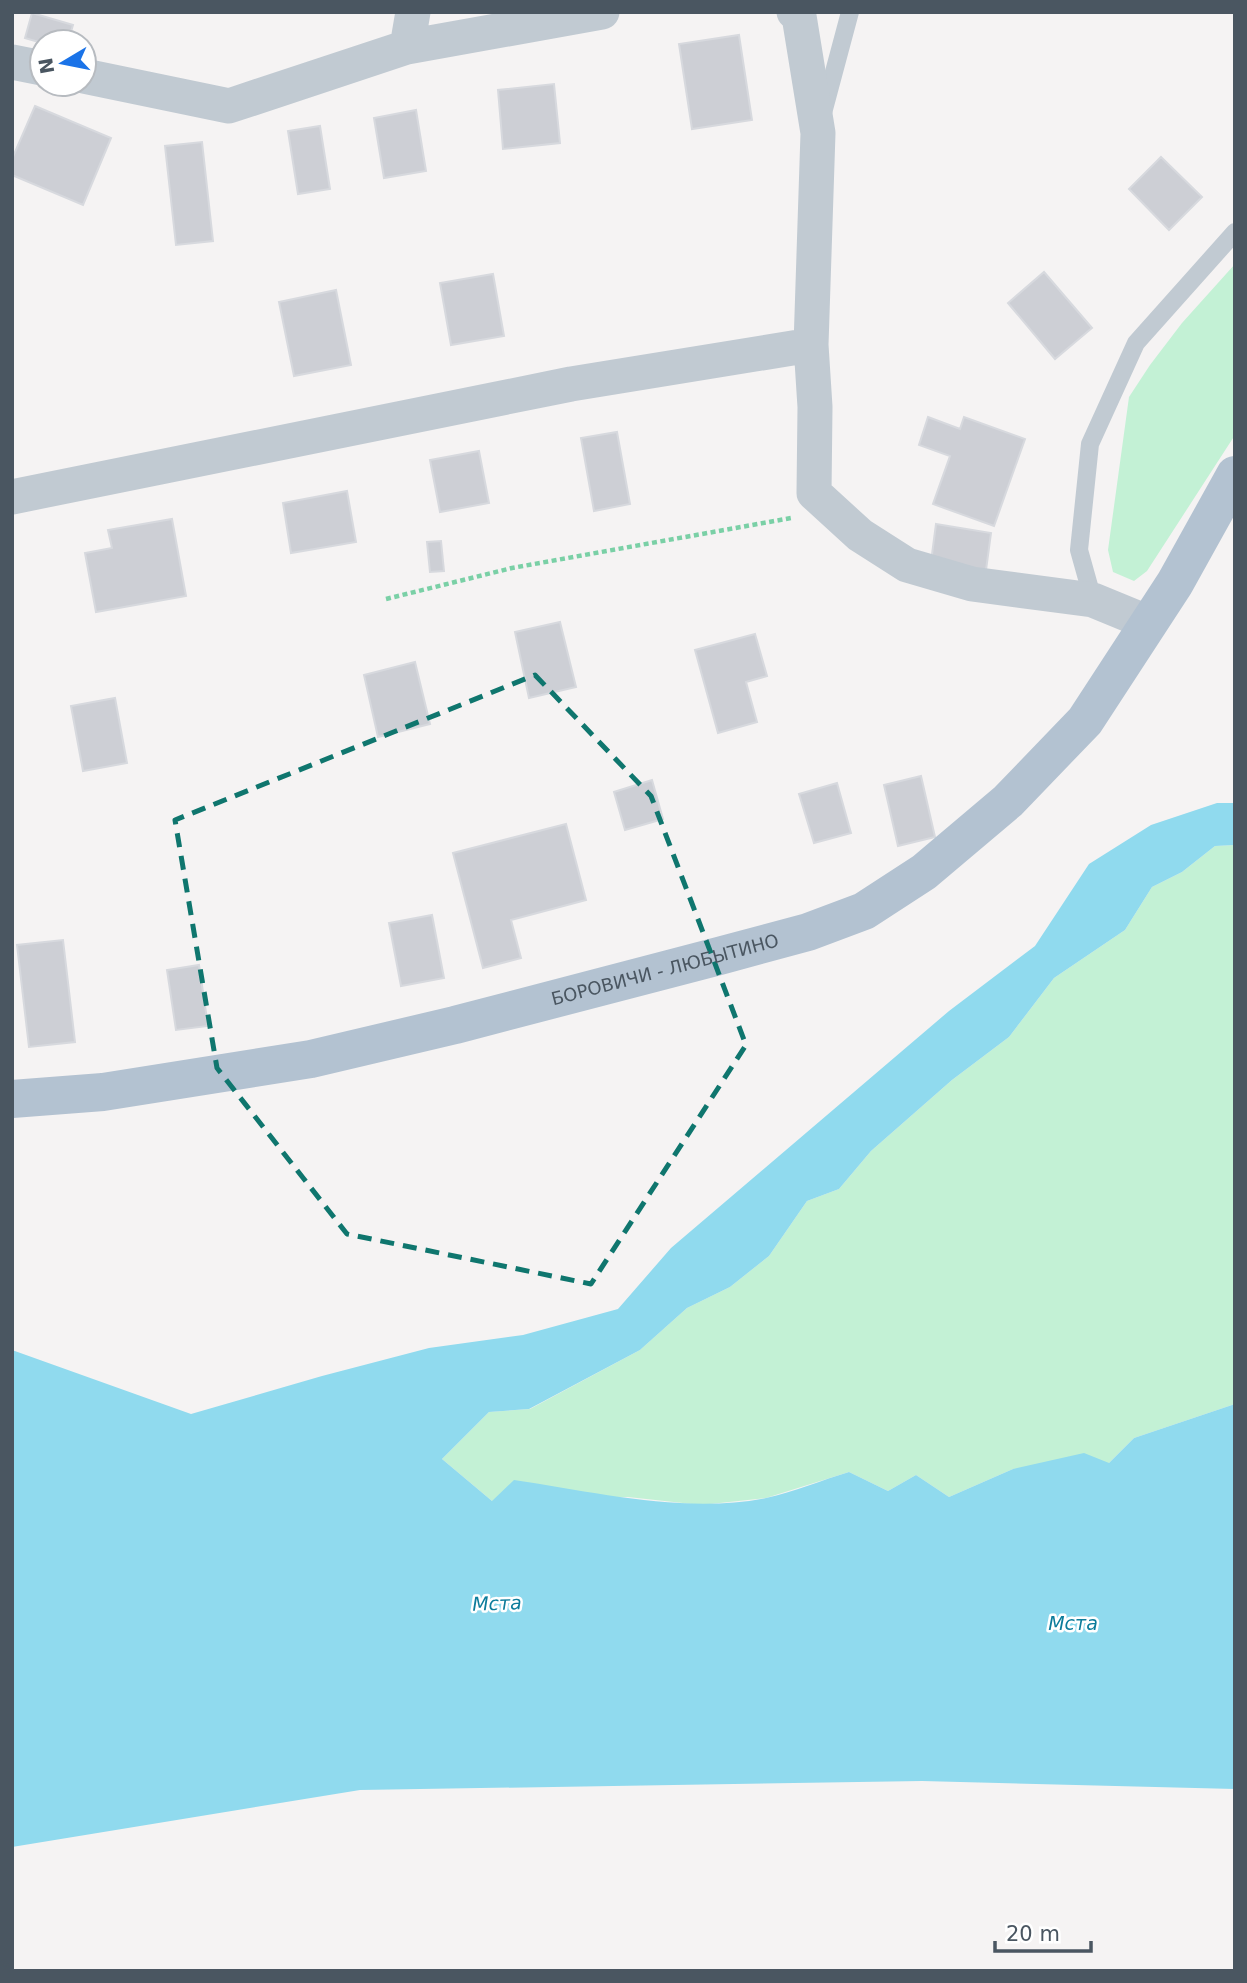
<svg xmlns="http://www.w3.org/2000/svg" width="1247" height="1983" font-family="'DejaVu Sans',sans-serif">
<rect width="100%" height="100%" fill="#f5f3f3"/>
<path fill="#c3f1d5" d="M1235,264V435L1147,571L1134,581L1113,572L1108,550L1129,397L1150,365L1182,323Z
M1235,845V1404L1134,1438L1109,1463L1013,1469L949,1497L916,1475L888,1491L849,1472L766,1498L701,1505L628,1497L492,1501L442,1459L489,1412L530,1409L640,1350L687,1308L730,1287L769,1256L807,1201L839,1189L871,1151L952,1080L1009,1037L1054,978L1125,930L1152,887L1182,872L1215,846Z"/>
<path fill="#90daee" d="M1217,803H1235V845L1215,846L1182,872L1152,887L1125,930L1054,978L1009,1037L952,1080L871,1151L839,1189L807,1201L769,1256L730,1287L687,1308L640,1350L529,1409L489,1412L442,1459L492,1501L514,1480C595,1492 685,1514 766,1498C794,1492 822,1480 849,1472L888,1491L916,1475L949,1497L1013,1469L1084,1453L1109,1463L1134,1438L1235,1404V1789L922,1781L360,1790L12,1847V1350L191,1414L322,1376L429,1348L523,1335L618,1309L671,1248L949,1011L1035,946L1089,864L1151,825Z"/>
<path fill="#cdcfd5" stroke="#d7d9de" stroke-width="2" d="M32,13L73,25L68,42L42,43L25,38Z
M739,35L752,120L692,129L679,44Z
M554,84L560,143L503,149L498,90Z
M35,106L111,138L83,205L12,175V159Z
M416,110L426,171L384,178L374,118Z
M320,126L330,189L298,194L288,131Z
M202,142L213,241L176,245L165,146Z
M1161,157L1202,197L1169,230L1129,189Z
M1044,272L1092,328L1055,359L1008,303Z
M493,274L504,336L451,345L440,283Z
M336,290L351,365L294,376L279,302Z
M928,417L960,429L964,417L1025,439L994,526L933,504L950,456L919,445Z
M617,432L630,504L594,511L581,438Z
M479,451L489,503L440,512L430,460Z
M347,491L356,542L291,553L283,503Z
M172,519L186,596L96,612L85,553L112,548L108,530Z
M936,524L991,533L986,570L931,562Z
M441,541L444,571L430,572L427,542Z
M560,622L576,687L529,698L515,632Z
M755,634L767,676L746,682L757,722L718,733L695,650Z
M415,662L430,724L378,737L364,675Z
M115,698L127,763L83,771L71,706Z
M921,776L935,837L898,846L884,785Z
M652,780L663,819L625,830L614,792Z
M837,783L851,833L814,843L799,794Z
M566,824L586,900L511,920L521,958L483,968L453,853Z
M432,915L444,978L401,986L389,923Z
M63,940L75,1042L29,1047L17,945Z
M199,965L208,1026L176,1030L167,970Z"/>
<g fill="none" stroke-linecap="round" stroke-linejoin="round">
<path stroke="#7ad0a6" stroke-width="4.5" stroke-dasharray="5 3.5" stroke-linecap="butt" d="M386,599L512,568L791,518"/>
<path stroke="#c1cad2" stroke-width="18" d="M823,113L850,12
M1093,600L1079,550L1090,444L1136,343L1235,232"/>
<path stroke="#c1cad2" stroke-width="35" d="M794,12L799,16L818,133L811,345L815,407L814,493L860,535L907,565L972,584L1093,600L1149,623
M407,47L602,12
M12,62L42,68
M84,76L229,106L407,47L413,12
M12,497L571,384L811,345"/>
<path stroke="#b3c2d1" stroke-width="38" id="s1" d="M12,1099L103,1092L311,1059L455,1025L719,956L808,932L864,911L924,872L1008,801L1085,721L1175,583L1235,475"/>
</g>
<path fill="none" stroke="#0f766e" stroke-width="5" stroke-dasharray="14 9" stroke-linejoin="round" d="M535,675L651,796L746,1045L591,1284L347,1234L217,1068L175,820Z"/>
<g text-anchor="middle" stroke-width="5" stroke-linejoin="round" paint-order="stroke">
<g font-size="18" fill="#4a5661" stroke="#fff">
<text dy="6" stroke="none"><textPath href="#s1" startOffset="667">БОРОВИЧИ - ЛЮБЫТИНО</textPath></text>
</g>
<g font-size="19" font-style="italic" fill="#0c7c9b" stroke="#fff">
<text transform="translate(497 1603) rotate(-2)" y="7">Мста</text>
<text x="1073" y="1630">Мста</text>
</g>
</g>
<rect width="1247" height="1983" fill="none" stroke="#4a5661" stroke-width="28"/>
<g transform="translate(63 63) rotate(260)"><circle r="33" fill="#ffffff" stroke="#b7bbc0" stroke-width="2"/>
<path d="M0-5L12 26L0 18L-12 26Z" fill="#1a73e8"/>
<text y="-10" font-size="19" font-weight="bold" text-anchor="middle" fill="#4a5661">N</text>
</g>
<path d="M995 1941v10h96v-10" fill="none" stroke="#4a5661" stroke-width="3.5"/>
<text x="1006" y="1941" font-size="21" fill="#4a5661" stroke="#ffffff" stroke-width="5" paint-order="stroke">20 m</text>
</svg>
